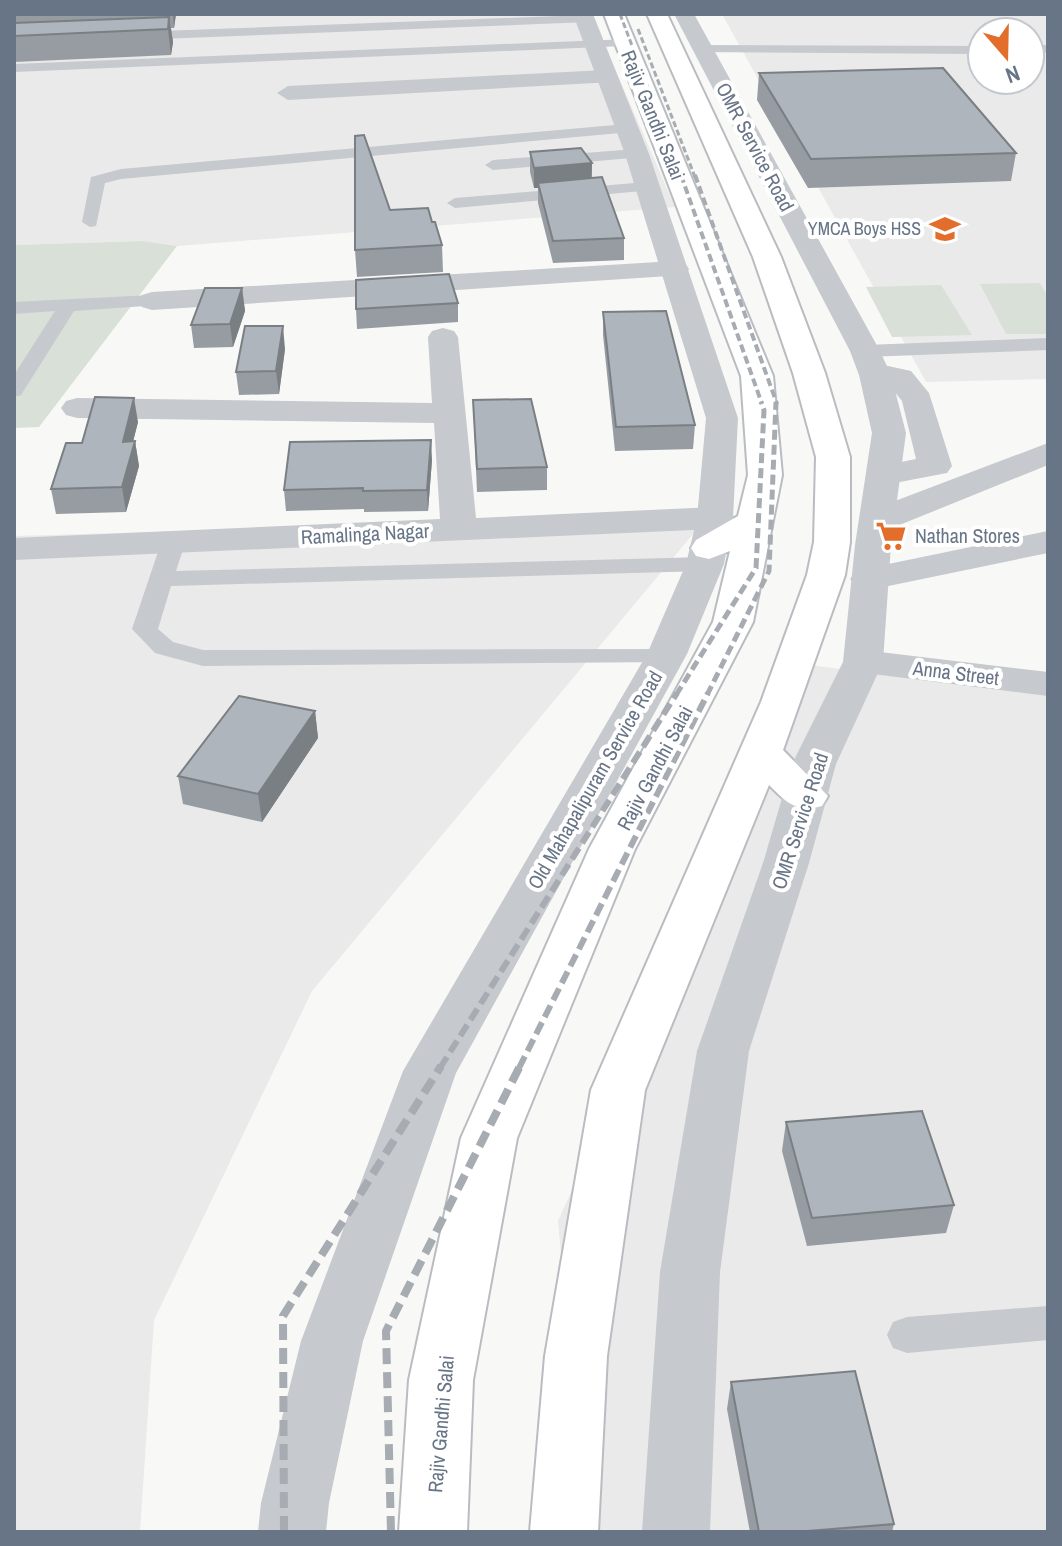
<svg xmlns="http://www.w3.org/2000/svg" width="1062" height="1546" font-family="'Archivo Narrow',sans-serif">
<rect width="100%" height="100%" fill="#f8f9f6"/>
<path fill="#e9eae9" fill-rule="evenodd" d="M14,14H591L675,207L177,246L143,241L14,245Z
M722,14H1048V379L926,382ZM982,32H1030V80H982Z
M708,516L312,991L154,1320L140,1532H14V536Z
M809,665L1048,695V1532H586L558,1221Z"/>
<path fill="#d9e0d7" d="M143,241L177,246L39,427L14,428V245Z
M1040,283L1048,297V334H1006L980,284Z
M941,285L972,335L892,337L866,287Z"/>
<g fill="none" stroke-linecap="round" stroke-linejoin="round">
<g stroke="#b9bcc1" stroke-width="4">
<path id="primary" d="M604,14H624L773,376L782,475L753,622L635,849L517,1138L473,1380L467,1532H399L409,1380L461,1138L589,849L713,622L730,551L709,559L696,556L691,548L696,540L738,516L748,475L741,376Z
M647,14H667L781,257L825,373L850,457V542L845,575L783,750L828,796L822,806C796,813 787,803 769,785L645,1090L607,1356L598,1532H530L545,1356L591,1090L761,702L807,575L814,542L816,457L793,373L753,257Z"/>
</g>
<path fill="#c6c9cd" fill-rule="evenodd" d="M585,15L591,19L590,22L134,40L127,36L134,32Z
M629,39V45L624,46L14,72V64Z
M702,45L982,46V54L697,52V46Z
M1030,45H1048V53H1030Z
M626,124L634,129L631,132L121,179L105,183L96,226L90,227L82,222L91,177L121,169Z
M637,149L645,154L643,157L493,170L485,165L493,160Z
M647,182L653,184V190L455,208L447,203L455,198Z
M152,295L159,297V305L74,311L21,395L14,397V375L55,311L14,314V302Z
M1048,338V350L865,357L855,351L865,345Z
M173,536L185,543L176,571L705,557L717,564L705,571L171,586L158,629L173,642L203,650L676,649L680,654L676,659L667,662L203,666L155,653L132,629L161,543Z
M1048,1306V1340L907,1353L893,1348L887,1335L893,1322L907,1317Z"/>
<path fill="#c6c9cd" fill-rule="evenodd" d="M605,70L613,72L616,77L613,82L288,100L277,93L288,86Z
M675,261L685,263L689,269L685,275L152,310L142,307L137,301L142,295L152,292Z
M443,328L454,331L458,337L476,518L715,507L728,510L733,518L728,526L715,529L14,560V538L440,519L434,423L77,418L66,415L61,408L66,401L77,398L432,403L428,337L432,331Z
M874,363L911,371L929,393L952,466L947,473L884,485L872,482L867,475L872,468L916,459L902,401L889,385L863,379L858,372L863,365Z
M1048,443V465L892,528L879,531L866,528L861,520L866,512Z
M1048,531V553L869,590L856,587L850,579L856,571L869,568Z
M863,650L1048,672V696L849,671L843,662L849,653Z"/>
<path fill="#c6c9cd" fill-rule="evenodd" d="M573,14H593L649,154L738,418L733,518L724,564L687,654L456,1073L363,1341L329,1503L326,1532H258L261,1503L301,1341L403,1071L647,654L686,564L697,518L706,418L625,154Z
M674,14H694L880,351L891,375L906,433L891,545L883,662L836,764L809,863L749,1051L720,1272L710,1532H642L660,1272L697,1051L763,863L792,764L843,662L855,545L872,433L859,375L850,351Z"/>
<use href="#primary" fill="#fff" fill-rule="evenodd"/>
<path stroke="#a7abb2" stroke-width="3" stroke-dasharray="6 3" stroke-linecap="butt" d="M620,14L682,177
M638,29L695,177"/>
<path stroke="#a7abb2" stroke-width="4" stroke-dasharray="8 4" stroke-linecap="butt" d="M681,175L762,404
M695,175L777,404"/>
<path stroke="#a7abb2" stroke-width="5" stroke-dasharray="10 5" stroke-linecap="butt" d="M676,695L756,568L764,410L761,402
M707,695L769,571L776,402"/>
<path stroke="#a7abb2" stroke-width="6" stroke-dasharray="13 6" stroke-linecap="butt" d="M440,1068L677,693
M519,1068L708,693"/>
<path stroke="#a7abb2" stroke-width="8" stroke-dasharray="16 8" stroke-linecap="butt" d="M284,1532L283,1316L441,1066
M391,1532L386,1331L520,1066"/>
</g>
<path fill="#969ca2" d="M14,14H176L174,28H171L173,42L171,55L14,62Z
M759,73L1016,153L1011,181L808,188L757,100Z
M530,152L592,163V178L624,238V260L553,263L538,203V188H534L530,172Z
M390,210L432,222L442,245L443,272L357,277L355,250Z
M242,288L245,311L233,347L194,348L191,325Z
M458,303V322L357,329L356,309Z
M603,312L695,425L693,449L615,451L603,335Z
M285,349L279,394L239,395L236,372Z
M473,400L547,467V490L477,492Z
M138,422L133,441H135L139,466L126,512L56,514L51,489L82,443Z
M432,460L428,511L364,512V509L286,511L284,490Z
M315,711L318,738L262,822L183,804L178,776Z
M786,1122L954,1205L946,1233L807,1246L782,1151Z
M731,1382L894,1524L892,1532H750L727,1409Z"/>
<path fill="#7a7f84" d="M173,14H176L174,28Z
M169,17L173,42L171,55L168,29Z
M592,163L591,184L538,183V188H534V168Z
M242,288L245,311L233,347L230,324Z
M283,326L285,349L279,394L276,371Z
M134,398L138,422L127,466L123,442Z
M431,440L432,460L428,511L427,490Z
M135,441L139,466L126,512L122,487Z
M315,711L318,738L262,822L258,794Z"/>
<path fill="#afb5bc" stroke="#7a7f84" stroke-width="2" d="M169,17L168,29L14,36V23Z
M943,68L1016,153L811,159L759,73Z
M364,135L390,210L428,208L432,222H435L442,245L355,250V136Z
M581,148L592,163L534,168L530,152Z
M602,177L624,238L553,241L538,183Z
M449,274L458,303L356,309V280Z
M205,288H242L230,324L191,325Z
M666,311L695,425L616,427L603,312Z
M245,326H283L276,371L236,372Z
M95,397L134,398L123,442L135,441L122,487L51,489L66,443H82Z
M531,399L547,467L477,469L473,400Z
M431,440L427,490L363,491V488L284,490L290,442Z
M239,696L315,711L258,794L178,776Z
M922,1111L954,1205L812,1218L786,1122Z
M855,1371L894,1524L795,1532H759L731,1382Z"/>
<defs>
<g id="school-bare" transform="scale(2.4)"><path d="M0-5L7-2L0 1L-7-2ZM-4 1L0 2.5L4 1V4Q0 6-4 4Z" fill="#e36e2c" stroke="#fff" stroke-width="2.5" paint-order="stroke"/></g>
<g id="supermarket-bare" transform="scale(2.4)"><path d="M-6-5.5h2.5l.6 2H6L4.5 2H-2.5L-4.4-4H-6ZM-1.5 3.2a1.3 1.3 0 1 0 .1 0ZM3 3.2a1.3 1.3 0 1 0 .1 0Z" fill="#e36e2c" stroke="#fff" stroke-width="2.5" paint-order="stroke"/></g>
</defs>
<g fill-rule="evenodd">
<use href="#school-bare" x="945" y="229"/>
<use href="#supermarket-bare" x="891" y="536"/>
</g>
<g text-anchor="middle" stroke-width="8" stroke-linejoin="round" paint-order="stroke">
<g font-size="18" fill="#687587" stroke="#fff" text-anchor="end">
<text x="921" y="235">YMCA Boys HSS</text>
</g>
<g font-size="20" fill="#687587" stroke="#fff">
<text transform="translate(653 115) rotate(68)" y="7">Rajiv Gandhi Salai</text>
<text transform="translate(755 147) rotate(62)" y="7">OMR Service Road</text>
<text transform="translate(365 534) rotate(-3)" y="7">Ramalinga Nagar</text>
<text transform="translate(956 673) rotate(7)" y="7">Anna Street</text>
<text transform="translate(655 768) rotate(-62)" y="7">Rajiv Gandhi Salai</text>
<text transform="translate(595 780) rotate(-60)" y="7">Old Mahapalipuram Service Road</text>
<text transform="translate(800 821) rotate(-72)" y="7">OMR Service Road</text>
<text transform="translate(441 1424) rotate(-85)" y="7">Rajiv Gandhi Salai</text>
</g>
<g font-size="20" fill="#687587" stroke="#fff" text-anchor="start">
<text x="915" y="543">Nathan Stores</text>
</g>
</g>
<rect width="1062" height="1546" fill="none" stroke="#687587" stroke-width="32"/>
<g transform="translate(1006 56) rotate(160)"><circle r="38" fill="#ffffff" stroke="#c3c8cf" stroke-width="2"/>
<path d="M0-6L14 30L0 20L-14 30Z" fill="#e36e2c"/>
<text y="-12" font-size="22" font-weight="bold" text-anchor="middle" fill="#687587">N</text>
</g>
</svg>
